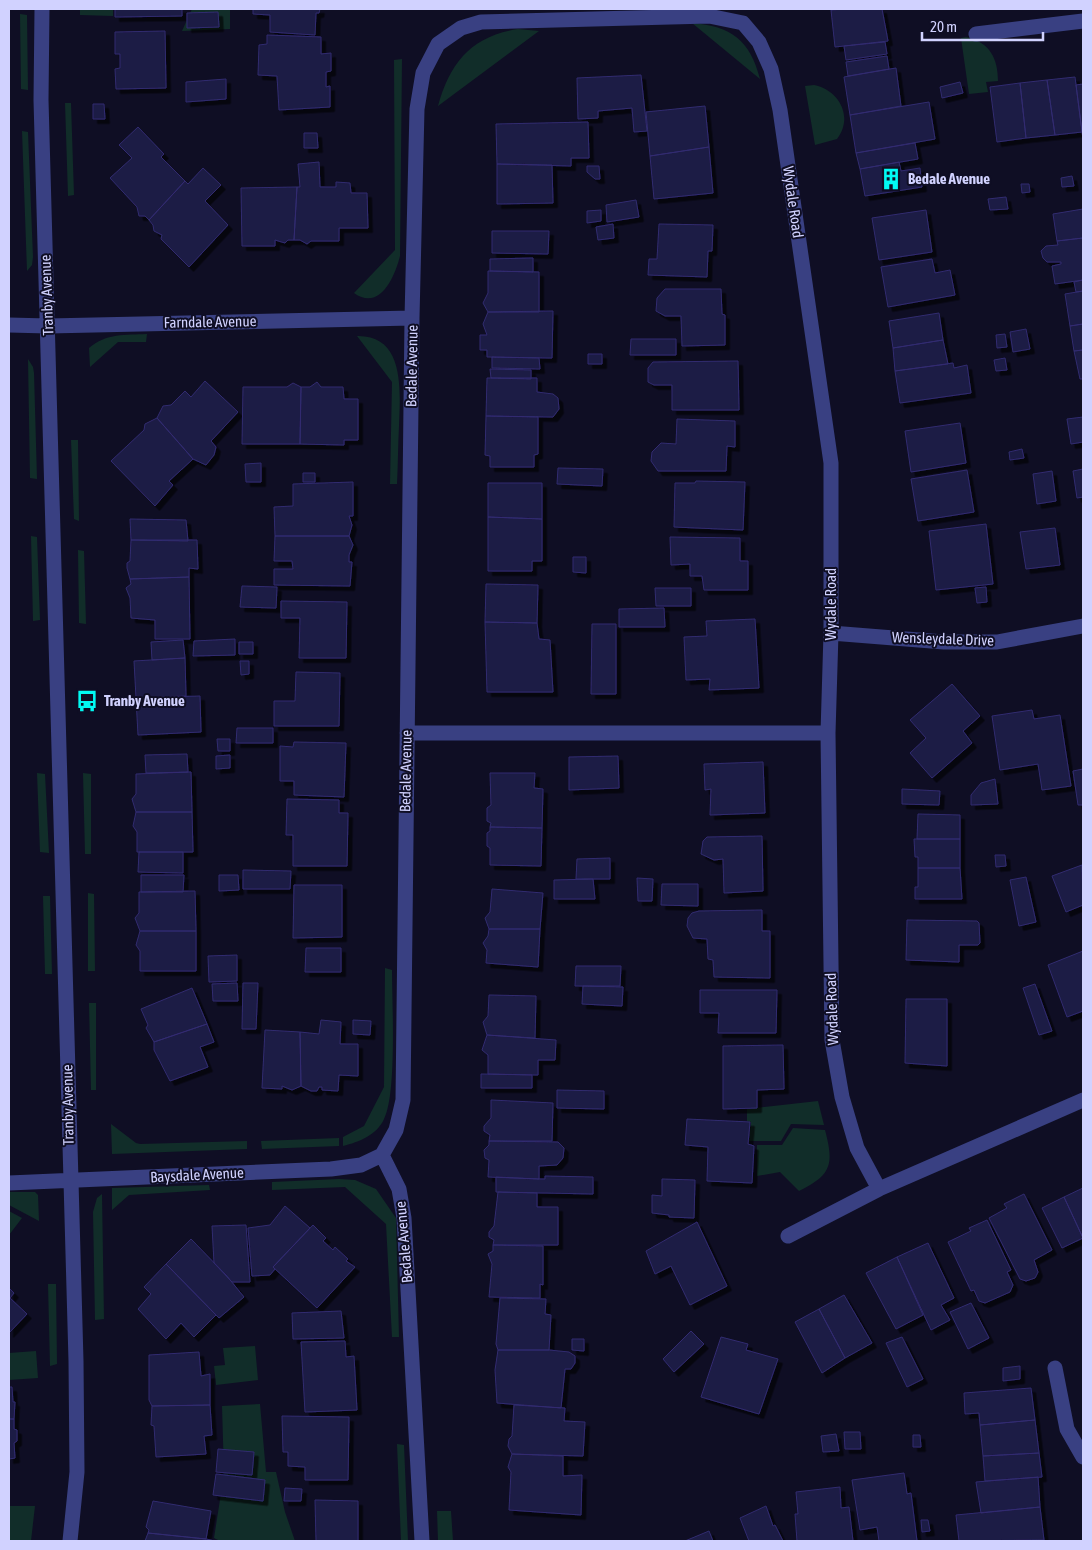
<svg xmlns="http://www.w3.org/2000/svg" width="1092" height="1550" font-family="'Asap Condensed',sans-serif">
<defs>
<filter id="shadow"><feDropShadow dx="4.5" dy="4.5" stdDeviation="0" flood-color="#0009"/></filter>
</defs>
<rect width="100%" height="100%" fill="#0f0e24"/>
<path fill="#112d29" d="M80,9H113V16L80,15Z
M192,9H230V29L182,31Z
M20,14L27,15L28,90L21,89Z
M692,23C731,26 750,40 760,79Z
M518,29L539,31L438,106C450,62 472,36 518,29Z
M966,37C990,42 998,59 998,81L986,82L988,92L969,94L961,38Z
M402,59L400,256C395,276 380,312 354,293L395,250L394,60Z
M814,85C839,90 854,117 837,139L815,145L805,86Z
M65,103H71L74,195L68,196Z
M22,131L28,132L33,257L32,265L27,271Z
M147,334L146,342H118L90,367L89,348C106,333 126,335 147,334Z
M357,336C406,335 400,393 399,426C398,445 398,464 397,484H390L392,382Z
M28,359L33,367L34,373L37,479L30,478Z
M71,440H78L79,521L74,519Z
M31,536L37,537L40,620L33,621Z
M78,550L84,551L86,624L79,623Z
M37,773L45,774L49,853L40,852Z
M83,773L91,774V854H85Z
M88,893L94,894L95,971H88Z
M43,896H50L52,974H45Z
M385,968L392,970C392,1002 397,1094 384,1119C377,1135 359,1142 343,1146V1137L364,1126L384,1087Z
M89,1003H96V1090H91Z
M818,1101L824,1125L791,1124L781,1141H749L751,1122L747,1121V1109Z
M111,1124L136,1143L140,1144L247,1141V1149L112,1154Z
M793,1128L825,1130C834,1164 832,1175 799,1191L780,1172L757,1176V1145H782Z
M339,1138V1146L262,1149L261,1141Z
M339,1179L355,1180L376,1189L396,1218L399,1337H392L386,1224L345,1187L272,1190V1182Z
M209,1185L210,1190L129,1195L112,1210V1188Z
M9,1192H35L38,1195L39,1221L9,1205Z
M102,1194L104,1319L95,1320L93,1212L97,1198Z
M9,1211L22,1218L9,1235Z
M48,1284H56L57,1364L50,1366Z
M255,1346L258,1380L216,1385L214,1366L225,1365L223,1348Z
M36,1351L38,1378L9,1380V1353Z
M260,1404L266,1472H276L285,1512L295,1541H220L214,1538L224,1474L222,1406Z
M397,1444L404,1445L408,1541H401Z
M9,1506H35L31,1541H9Z
M437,1511H451L453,1541H438Z"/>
<path fill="#1d1a44" stroke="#312c70" filter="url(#shadow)" d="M115,9H182V16L115,17Z
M253,9H320L319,13H316L315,35L270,32V15L253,14Z
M845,9H882L888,41L835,47L831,10Z
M218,12L219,27L187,28V13Z
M165,31L166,88L116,89L115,69L120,68V54H115V32Z
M267,35L321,37V54L331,53V71L326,72V87L330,86V107L279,110L277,76L258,75L259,45L267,44Z
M885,42L887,54L846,60L844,46Z
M887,56L889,69L848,76L846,62Z
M896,68L901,106L850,115L844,77Z
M641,75L647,131L634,132L632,108L598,111V118L578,119L577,78Z
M1075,77L1082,132L1055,135L1047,80Z
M226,79V99L186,102V82Z
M1047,80L1055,135L1026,138L1020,83Z
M960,82L963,93L942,98L940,87Z
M1020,83L1026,138L997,142L990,87Z
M1083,84V139L1076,85Z
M929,102L935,139L856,153L850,115Z
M93,104H104L105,119H93Z
M705,106L709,147L650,156L646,112Z
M588,122L589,158H571V166L497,164L496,124Z
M138,127L164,154L161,157L185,181L149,220L145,216H139L137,207L110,178L132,158L119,145Z
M304,133H317L318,148H304Z
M915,143L918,159L860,169L856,153Z
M709,147L713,193L654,199L650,156Z
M319,162L320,187H336V182L350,183L351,193H367L368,228H339V241H311L307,244L300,240H294L297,187H300L298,164Z
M899,162L901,171L920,168L922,187L865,196L860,169Z
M497,164L552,165L553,203L497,204Z
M587,166H599L600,179H595L587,172Z
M203,168L221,185L205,201L228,225L189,267L161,239L162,235L154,231L153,225L149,220L185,181L188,184Z
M1072,176L1074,186L1062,187L1061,178Z
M1021,184H1029L1030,192L1022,193Z
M297,187L294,240H288L285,243L275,240V246H242L241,188Z
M1006,197L1008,209L990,210L988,199Z
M636,200L639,217L607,222L606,205Z
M1083,209V238L1057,241L1053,214Z
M601,210V221L587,223V211Z
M926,210L932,252L879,260L872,218Z
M613,224L614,238L598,240L596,227Z
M659,224L713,225L712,251H708L707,277L648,275L649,259H657Z
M492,231H549L548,254L492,253Z
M1083,238V280L1055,284L1052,266L1061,264V262H1047L1043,258L1041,251L1046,246L1058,245L1057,241Z
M533,258V272L490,271V259Z
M932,259L935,273L950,270L955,295L888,307L881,267Z
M488,271L539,272V312H488L483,303L488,293Z
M1083,280V291L1076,292L1074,282Z
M665,289H721L722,314L725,315V345L682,346L681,316H665L656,311L657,298Z
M1083,291V324L1070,326L1065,294Z
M553,311L552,358L487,357V350H480V335H487L483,324L488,312Z
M939,313L943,340L893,348L889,321Z
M1083,324V350L1074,351L1070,326Z
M1026,329L1030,349L1013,352L1010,332Z
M1005,334L1007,347L997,348L996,335Z
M631,339H676V355H630Z
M943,340L948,364L895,371L893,348Z
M1083,350V379H1080L1074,351Z
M588,354H602V364H588Z
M492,357L539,358L540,369L492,368Z
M1005,358L1007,370L996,371L994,360Z
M738,361L739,410H672V385H654L648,382V368L653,362Z
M953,363L954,368L967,365L971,393L900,403L895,371Z
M490,369L531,370V379L491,378Z
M487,378H537V392L553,394L558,398L559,409L553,417L486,416Z
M205,381L238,412L211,441L216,447L214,455L206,465L193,459L157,418L163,406L171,405L185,391L191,397Z
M317,382L321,387H343L344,399H358V440H344V445L300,444L301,387H310Z
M293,383L301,387L300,444H242L243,387H287Z
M486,416L538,417V454L534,455V467H490V456L485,455Z
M1083,417V442L1071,444L1067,419Z
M157,418L193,459L169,481L173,485L155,506L111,461L144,430L145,424Z
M677,419L735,421V447L727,446L726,471H658L651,461L652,452L661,443L676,444Z
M960,423L966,463L911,472L905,431Z
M1022,449L1024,458L1010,460L1009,452Z
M261,463V482H246L245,464Z
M558,468L603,469L602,486L557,484Z
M1083,469V497L1077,498L1073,471Z
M967,470L974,512L918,521L911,479Z
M1052,471L1056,501L1037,504L1033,474Z
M303,473H315V482H303Z
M696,481L745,482L743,530L674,527L675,483H695Z
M353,482V516H349L352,525L349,536H275L274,507L293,506V484Z
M488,483H542V519L488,517Z
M488,517L542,519V561H532V571H488Z
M130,519L186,520L188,541L131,540Z
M986,524L993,584L936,590L929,531Z
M1055,528L1060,565L1026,569L1020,532Z
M275,536H349L353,545L349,555V562H352L350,586L274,585V569H293L292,561H274Z
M670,537L740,538V561H748V590H704L702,576H690V564L671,565Z
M131,540H197L198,569L189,568V577L130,579L127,568V563L130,561Z
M573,557H586V573L573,572Z
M189,577L190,639H155V620L131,618L130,598L126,588L131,584L130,579Z
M486,584L538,585L537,623L485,622Z
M242,586L277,587L276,608L240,607Z
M986,587L987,602L977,603L975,588Z
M655,588H691V606H656Z
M281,601L347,602L346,658H299L300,618H281Z
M664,608L665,627H619V609Z
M755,619L759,688L709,690L710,679L686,680L684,637L707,636L706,621Z
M485,622L537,623L539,639L550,640L553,692H487Z
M592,624H616V694H591Z
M235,639V655L193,656L194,641Z
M183,640L185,658L152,660L151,642Z
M239,642H253V654H239Z
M185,658L186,696L136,698L134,661Z
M240,661H249V674L241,675Z
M296,672L340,673L339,726H274V701H295Z
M952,684L980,716L963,731L972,743L932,778L910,753L926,738L910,720Z
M200,696L201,732L138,735L136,698Z
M1032,710L1034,719L1060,715L1071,786L1042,790L1038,764L1000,770L992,716Z
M237,728H273V743H236Z
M217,739H230V751H218Z
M294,742L346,743L344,797L294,795V781H280V746L293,747Z
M187,754L188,772L146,773L145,755Z
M230,755V768L216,769V756Z
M618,756L619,788L569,790V757Z
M763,762L765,813L710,815L711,789L705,790L704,764Z
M1083,769V805H1078L1073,771Z
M191,772L192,812H136L132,799L136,794V774Z
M490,773H535L534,788L543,789L542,828L490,827L491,823L487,821V808L491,805Z
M995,779L998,804L971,805V795L981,783Z
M902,789L940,791L939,805L902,804Z
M287,799L339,800V813H348L347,866H293V835H286Z
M136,812H192L193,852H137V832L133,826Z
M918,814L960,815V839H917Z
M490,827L542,828L541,866L490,865V848L487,846V833L490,831Z
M762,836L763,891L724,893L723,859L714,860L701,854L703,841L707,837Z
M914,839H960V868H918V857H915Z
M139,852H183V873L138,872Z
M995,855H1005L1006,866L996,867Z
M610,858V879H576L577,859Z
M1082,865L1083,905L1066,912L1052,876Z
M918,868H960L962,899H915V887H918Z
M243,870L291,871L290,889H243Z
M141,875H184L183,892H141Z
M219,875H238L239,890L219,891Z
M1026,877L1036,922L1019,926L1010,880Z
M637,878L653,879L652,901H638Z
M593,879L595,899H554V880Z
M662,884H698V906L661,905Z
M294,885H342V937L293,938Z
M492,889L543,893L540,929H489L485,918L490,912Z
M195,891L196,931H140L135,918L139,913V892Z
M762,910V931H770V978L714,977L713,960L708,959L707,939L693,938L687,926L688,918L692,913L699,911Z
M907,920L977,921L979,923L980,943L978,945H959V962L906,960Z
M489,929H540L538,967L486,963L487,950L483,943L488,936Z
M140,931H196V971H140V951L136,945Z
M306,948H341V972H305Z
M1083,951V1011L1067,1017L1048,965Z
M237,955V981L209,982L208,956Z
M576,966H621L620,986H575Z
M237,983L238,1001H213L212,984Z
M243,983H258L256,1029H242Z
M1035,984L1052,1031L1039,1035L1023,988Z
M583,986L623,987L622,1006L582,1004Z
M192,988L207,1024L154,1042L146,1028L148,1025L141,1009Z
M700,990H777L776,1033H718L719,1013H700Z
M489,995L536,996L535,1038L487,1035L483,1022L488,1016Z
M906,999H947V1066L905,1063Z
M321,1020L341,1022L340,1044H358V1076L339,1075L338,1091L322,1090V1087H319L317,1091H311L301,1086L300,1032L319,1034Z
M353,1020L371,1021L370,1035L353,1034Z
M207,1024L214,1042L200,1047L208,1067L170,1081L154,1050V1042Z
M265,1030L300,1032L301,1086L292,1090L282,1086V1089L262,1088Z
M487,1035L556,1040L555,1060H538V1075L488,1074V1055L482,1050Z
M783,1045L784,1089L757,1090V1108L723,1109V1046Z
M481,1074L532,1075V1088H481Z
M557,1090L604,1091V1109L557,1108Z
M491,1100L553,1103L552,1141H489L490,1135L484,1131V1126L491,1118Z
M687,1119L750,1122L748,1144L754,1146L752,1183L707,1181L708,1147L685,1145Z
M489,1141L558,1142L564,1148L563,1158L557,1165L539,1166V1179L488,1177L489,1160L485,1158L484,1150L489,1145Z
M545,1176L593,1177V1194L496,1192V1177L539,1179H545Z
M662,1179L695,1180L694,1218L669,1217V1215L652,1213V1195L662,1196Z
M1083,1188V1238L1064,1197Z
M498,1192L537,1193V1207H558V1245H493L494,1240L489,1237V1232L494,1226Z
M1024,1194L1052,1250L1034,1260L1038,1272L1035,1278L1026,1281L1020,1279L989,1218L1007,1208L1004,1204Z
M1064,1197L1083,1238L1062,1248L1042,1208Z
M285,1206L310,1228L273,1267L275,1269L270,1275L252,1276L248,1228L270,1225Z
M987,1220L1011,1270L1007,1272L1013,1285L1010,1292L985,1303L979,1301L974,1290L971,1291L948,1242L971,1231L969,1228Z
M697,1222L727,1286L690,1305L671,1266L655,1274L646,1251Z
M246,1225L250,1282H232L214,1263L212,1226Z
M313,1225L326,1238L323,1241L333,1250L335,1247L348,1259L346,1261L355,1267L317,1308L273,1267Z
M191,1239L226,1275L244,1297L219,1318L166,1264Z
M928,1243L954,1298L941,1305L950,1320L931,1330L897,1257Z
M493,1245L543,1246V1285L540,1284V1298L489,1297L492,1264L488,1254L493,1251Z
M897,1257L923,1315L896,1329L866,1273Z
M166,1264L216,1315L194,1337L181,1323L166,1339L138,1309L151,1294L144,1287Z
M9,1288L14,1293L10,1298L27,1314L9,1333Z
M844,1295L872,1343L845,1358L819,1309Z
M500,1298L546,1299L545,1314L551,1315L549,1350H498L496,1344Z
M971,1303L989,1338L968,1349L950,1312Z
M819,1309L845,1358L822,1373L795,1322Z
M341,1311L344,1338L293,1339L292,1313Z
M691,1331L704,1344L674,1372L663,1359Z
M721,1337L748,1344L746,1350L778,1359L759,1414L701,1397Z
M902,1337L923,1379L907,1387L886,1343Z
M572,1339H584V1351L572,1350Z
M345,1341L346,1357L354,1356L357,1410L305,1412L301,1342Z
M498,1350H549L569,1352L575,1356V1363L571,1369H565L561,1408L497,1403L495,1370Z
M199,1352L201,1376L210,1374V1405L152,1406L149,1400V1355Z
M1020,1366V1379L1003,1381V1368Z
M9,1387H12L13,1402H15L14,1419H9Z
M1031,1388L1035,1420L980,1425L979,1413L965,1414L964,1393Z
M210,1405L212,1435L204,1436L206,1454L156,1457L154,1426L151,1425L152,1406Z
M514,1405L565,1408L564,1421L585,1422L583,1456L512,1454L508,1446L509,1439L512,1436Z
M282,1416L349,1417L348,1480H305V1467L288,1466V1452H283Z
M9,1419H14V1429L17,1430V1441L14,1443L15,1458L9,1459Z
M1035,1420L1039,1453L983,1456L980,1425Z
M844,1432H860L861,1449H845Z
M836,1434L839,1451L823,1452L821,1436Z
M913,1435H920L921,1447H913Z
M218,1449L254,1452L252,1475L216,1472Z
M1039,1453L1042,1477L985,1481L983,1456Z
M512,1454L563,1456V1476L582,1475L581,1515L509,1510L511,1472L508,1467Z
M904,1473L907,1494L911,1493L917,1541H879L877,1527L860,1530L852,1480Z
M216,1474L265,1480L263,1501L213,1495Z
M1038,1477L1040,1507L981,1513L976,1482Z
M840,1487L841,1508L849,1507L853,1541H797L795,1514H798L796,1492Z
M285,1488L302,1489L301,1501H284Z
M315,1500L358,1501V1541H316Z
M153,1501L211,1511L206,1539L148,1533L149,1530L146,1527Z
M766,1506L773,1526L775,1525L783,1541H749L740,1518Z
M1040,1507L1044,1540L959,1541L956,1515Z
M921,1520H928L930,1531L922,1532Z
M709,1531L713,1541H685Z
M148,1533L206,1539L215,1541H145Z"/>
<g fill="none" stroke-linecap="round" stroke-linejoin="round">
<path stroke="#394082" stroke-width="15" d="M42,9L41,100L76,1361L77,1472L70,1541
M743,23L759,42L771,69L780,110L831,463V633L828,733L832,1040L842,1097L857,1148L879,1189L1083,1100
M976,34L1083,21
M9,325L48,326L412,318
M831,633L944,642H997L1083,626
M407,733H828
M382,1155L396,1130L403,1100L412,318L417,109L423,73L438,44L461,28L481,22L709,16L743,23
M382,1155L399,1189L404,1218L422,1541
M9,1183L331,1169L361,1165L382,1155
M788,1236L879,1189
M1055,1368L1067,1429L1083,1457"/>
</g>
<defs>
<g id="building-bare" transform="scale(1.725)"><path d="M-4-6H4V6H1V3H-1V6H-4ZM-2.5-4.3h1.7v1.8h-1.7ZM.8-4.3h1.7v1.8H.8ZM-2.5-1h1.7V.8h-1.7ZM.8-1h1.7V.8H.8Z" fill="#01faf3" stroke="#0f0e24" stroke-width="2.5" paint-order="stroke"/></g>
<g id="bus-bare" transform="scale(1.725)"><path d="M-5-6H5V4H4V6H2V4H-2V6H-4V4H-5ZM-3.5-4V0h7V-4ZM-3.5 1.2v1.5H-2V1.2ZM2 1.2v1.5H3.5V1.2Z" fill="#01faf3" stroke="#0f0e24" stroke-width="2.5" paint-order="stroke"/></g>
</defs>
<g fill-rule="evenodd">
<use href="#building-bare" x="891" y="179"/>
<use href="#bus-bare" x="87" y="701"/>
</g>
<g text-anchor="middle" stroke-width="4" stroke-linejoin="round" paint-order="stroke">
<g font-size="15" font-weight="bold" fill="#d1d2ff" stroke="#0f0e24" text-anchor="start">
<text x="908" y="184">Bedale Avenue</text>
<text x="104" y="706">Tranby Avenue</text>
</g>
<g font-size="15" fill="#d1d2ff" stroke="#0f0e24">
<text transform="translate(793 202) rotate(82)" y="5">Wydale Road</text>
<text transform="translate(47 295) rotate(-92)" y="5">Tranby Avenue</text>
<text transform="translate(210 322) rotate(-1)" y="5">Farndale Avenue</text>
<text transform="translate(412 366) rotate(-89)" y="5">Bedale Avenue</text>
<text transform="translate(831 604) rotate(-90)" y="5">Wydale Road</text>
<text transform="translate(943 639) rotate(2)" y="5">Wensleydale Drive</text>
<text transform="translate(406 771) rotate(-89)" y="5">Bedale Avenue</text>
<text transform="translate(832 1009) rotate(-92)" y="5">Wydale Road</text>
<text transform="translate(68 1105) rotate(-91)" y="5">Tranby Avenue</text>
<text transform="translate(197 1175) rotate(-3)" y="5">Baysdale Avenue</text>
<text transform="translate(404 1242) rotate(-95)" y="5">Bedale Avenue</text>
</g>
</g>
<rect width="1092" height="1550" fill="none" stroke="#d1d2ff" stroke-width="20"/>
<path d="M922 32v8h121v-8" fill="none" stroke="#d1d2ff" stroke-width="2.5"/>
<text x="930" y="32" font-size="15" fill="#d1d2ff" stroke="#0f0e24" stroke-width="4" paint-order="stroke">20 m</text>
</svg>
